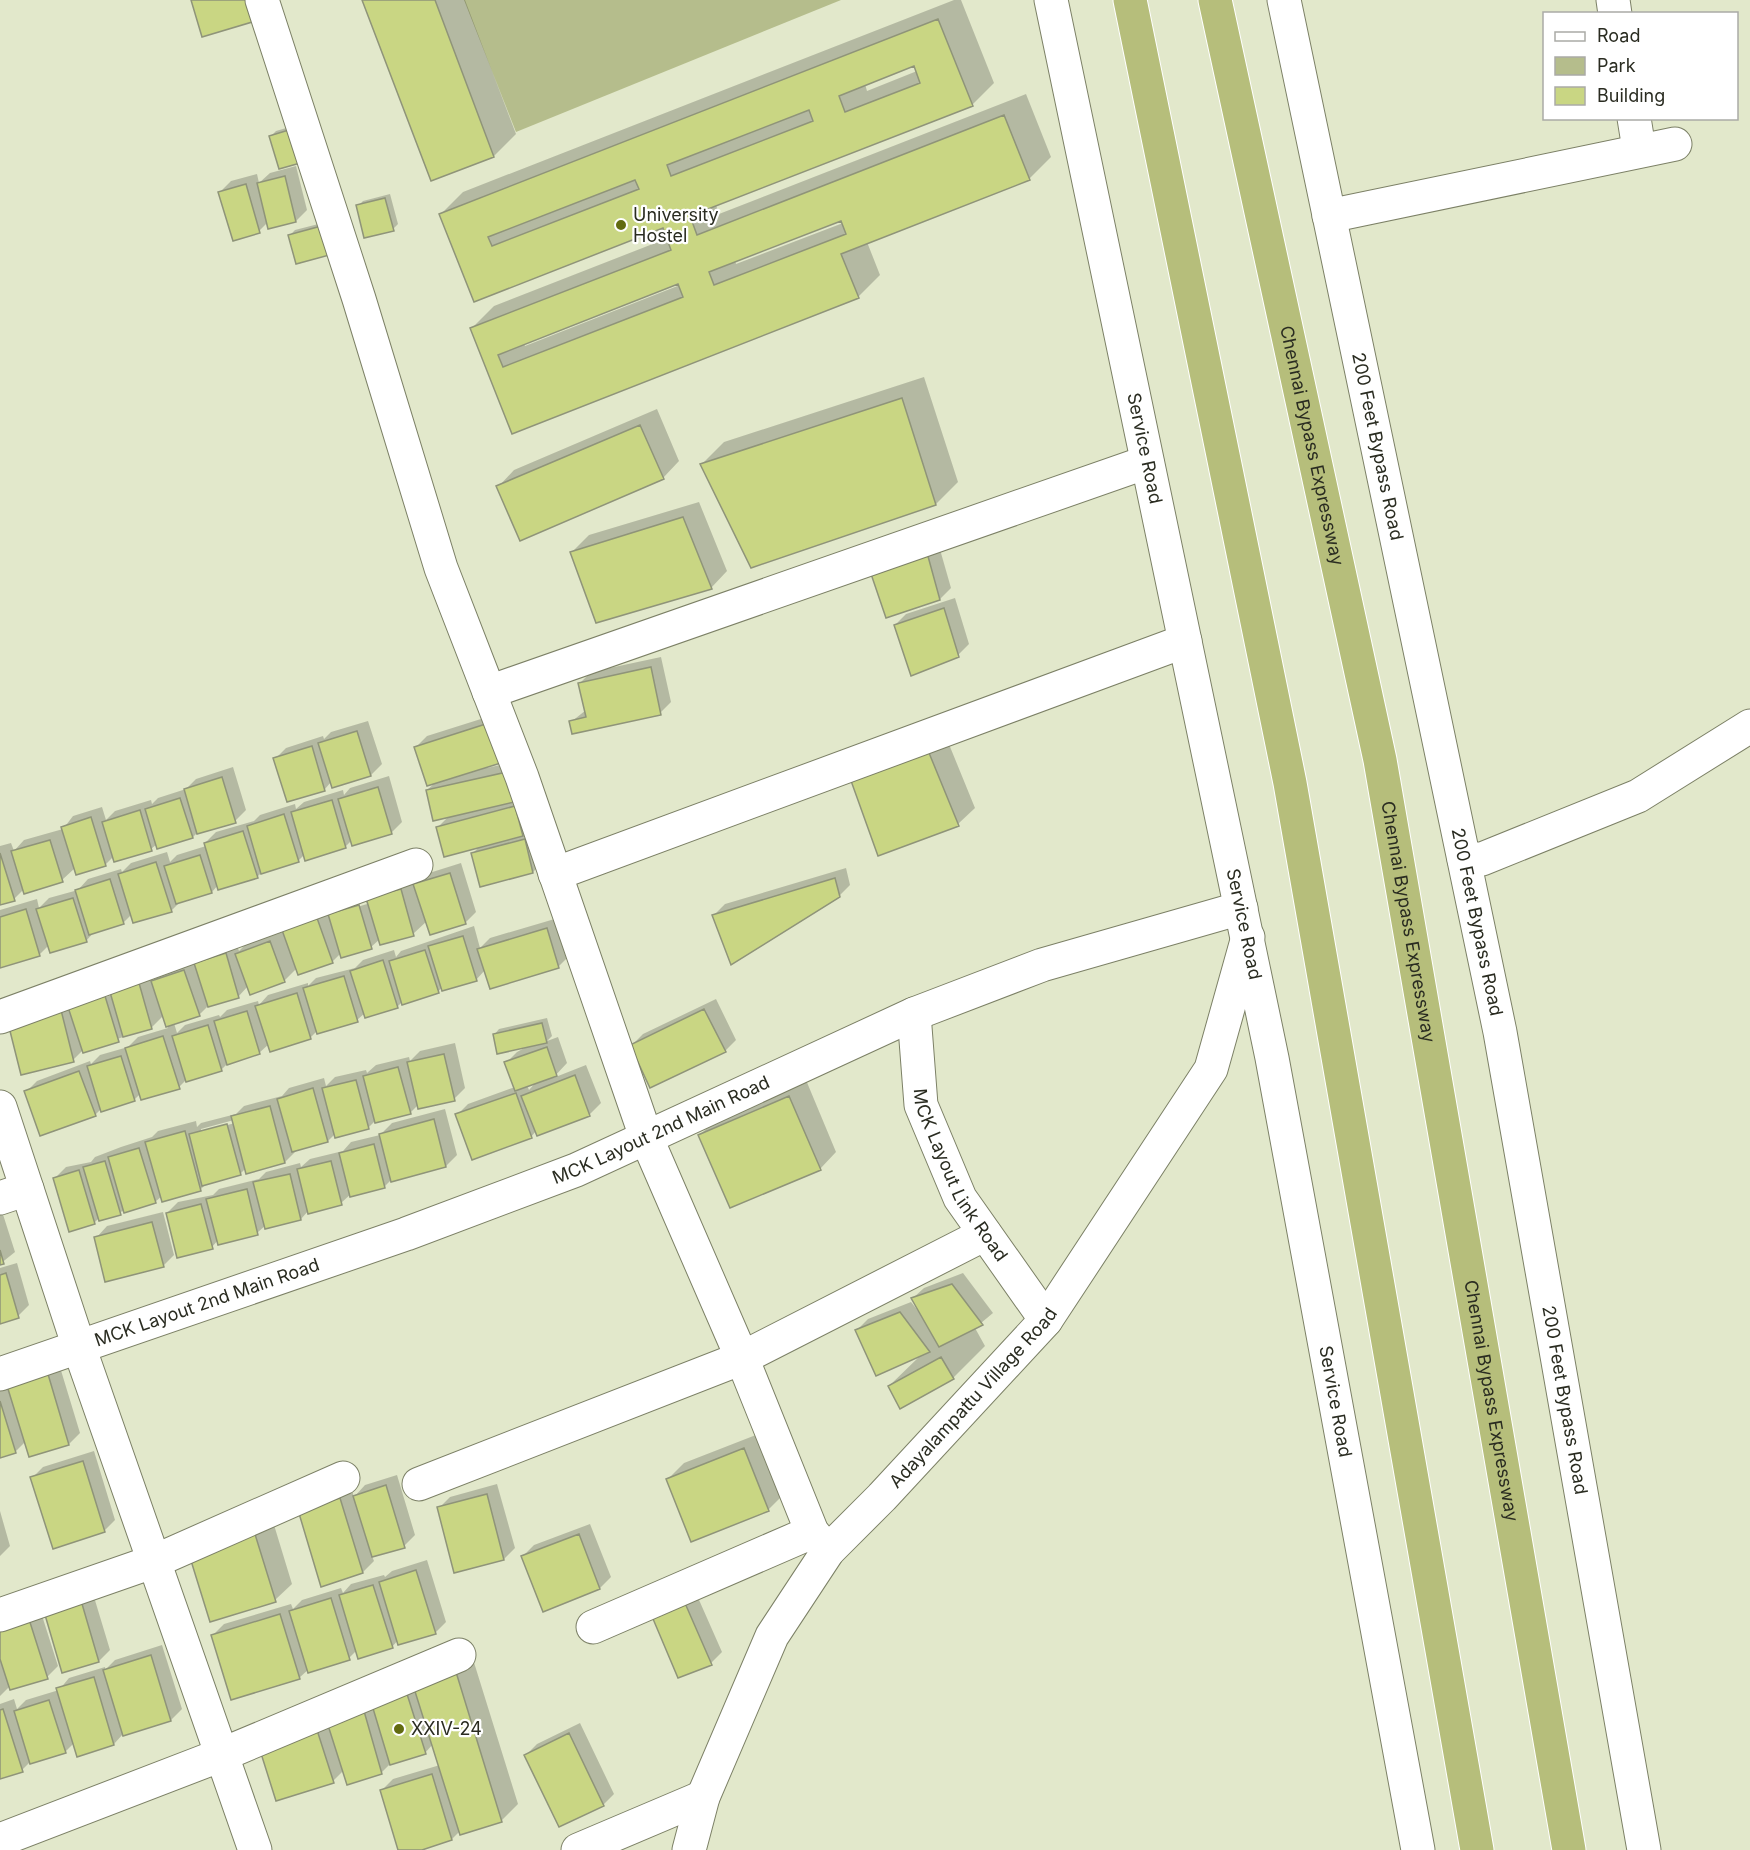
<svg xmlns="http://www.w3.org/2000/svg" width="1750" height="1850" font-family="Inter,sans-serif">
<rect width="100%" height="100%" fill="#e2e8cb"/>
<path fill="#b5bd8c" d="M464,0H841L516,132Z"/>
<path fill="#0003" fill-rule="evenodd" d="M364,0H465L516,134L494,156L432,179Z
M954,0H961L994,83L972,105L716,205L719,214L1026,94L1051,157L1029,179L867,242L880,275L858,297L513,432L472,328L494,306L668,238L664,226L475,300L441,214L463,192ZM915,64L917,71L867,91L865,84ZM842,219L843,223L736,264L735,260ZM679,282L680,285L525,346L524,343Z
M307,122L280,167L271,136L276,131Z
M296,166L307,210L296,221L268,222L259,231L220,192L231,181L257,174L259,183L270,173Z
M390,194L398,224L393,229L358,206L363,201Z
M330,221L337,248L290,235L295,230Z
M924,377L958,482L936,504L702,464L724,442Z
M657,409L679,461L663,478L498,487L514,470Z
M699,502L727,571L711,588L572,552L589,535Z
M937,539L951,588L940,599L871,569Z
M955,598L969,644L958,655L895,625L906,614Z
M661,657L671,702L660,713L571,722L586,710L580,683L591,672Z
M503,712L486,766L487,768L518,761L544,861L533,872L473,853L480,846L437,828L450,815L427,790L436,782L416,747L427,736Z
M368,721L382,764L371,775L333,786L331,782L325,789L288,800L275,759L286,748L323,736L324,739L331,732Z
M944,732L975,808L958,824L851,778Z
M233,767L246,810L235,821L197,833L193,837L157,844L151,849L114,856L105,865L75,868L62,880L24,889L14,899L0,904V846L11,843L14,851L24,840L63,829L73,816L102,807L106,820L115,811L151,800L152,804L158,798L186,789L196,779Z
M389,776L402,822L391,833L352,840L345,847L305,854L298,861L262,872L257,877L218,885L212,892L180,902L171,911L132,914L123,923L95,931L86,941L49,945L39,955L0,967V910L37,899L39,908L49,898L78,890L88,879L121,869L122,872L131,863L167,852L170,862L177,855L206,846L205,843L216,832L254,821L260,815L295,804L296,809L304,802L343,790L344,795L350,788Z
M461,863L476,912L465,923L427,921L413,934L380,939L371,947L341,953L332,962L297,968L284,981L248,986L238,997L208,1006L199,1015L174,1023L177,1033L185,1025L219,1015L220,1017L227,1010L258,1001L259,1005L268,995L308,983V986L316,978L355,968L363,960L394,950L396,957L401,951L474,926L480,948L490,938L558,918L569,956L558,967L485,970L476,980L442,987L438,992L403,1001L397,1007L365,1013L357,1020L318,1030L310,1038L269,1044L259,1053L228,1063L222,1069L186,1080L179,1087L141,1093L134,1100L102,1108L95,1115L26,1092L37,1081L90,1061L91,1064L100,1055L128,1047L138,1037L168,1028L164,1015L151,1028L83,1050L73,1060L9,1020L150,973L152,982L163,971L236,943L239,951L247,943L282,932L294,920L412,879L414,886L426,874ZM366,901L367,904L341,912V909ZM111,992L112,995L81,1005Z
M846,868L850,885L839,896L714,915L725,904Z
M716,999L736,1040L725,1051L632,1045L643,1034Z
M547,1018L552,1036L547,1041L558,1037L567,1063L553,1078L586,1065L601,1103L590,1114L538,1134L536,1131L531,1137L457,1115L468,1104L515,1087L506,1063L517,1052L530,1045L494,1035L499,1029ZM537,1081L529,1090L527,1085Z
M455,1043L465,1088L454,1099L418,1105L410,1113L376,1120L368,1128L336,1133L328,1141L296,1151L285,1162L246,1168L240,1174L208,1182L200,1190L162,1196L155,1202L99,1218L94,1223L55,1178L66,1167L91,1162L95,1157L121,1147L152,1137L158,1131L196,1121L197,1127L201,1123L236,1114L244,1106L282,1096L289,1088L324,1078L326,1086L335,1077L366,1070L367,1073L376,1065L409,1057L410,1061L420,1051ZM234,1120L235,1123L201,1132V1129Z
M806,1080L836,1152L820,1169L700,1135L717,1118Z
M445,1109L457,1155L446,1166L391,1180L384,1187L351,1194L341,1203L309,1210L301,1219L266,1225L257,1233L218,1240L212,1247L167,1213L178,1202L213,1195L219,1189L259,1179L266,1172L300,1163L301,1167L310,1159L343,1151L351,1142L380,1135L392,1123Z
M0,1205L15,1252L0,1264Z
M163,1212L174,1255L163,1266L96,1238L107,1226Z
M17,1263L29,1305L18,1316L0,1322V1268Z
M963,1273L993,1313L975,1328L985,1346L953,1378L889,1386L921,1355L857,1330L868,1319L911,1302L919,1312L913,1298L924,1288Z
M56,1354L80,1433L69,1444L30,1455L26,1441L15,1452L0,1456V1389Z
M761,1433L785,1493L768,1510L667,1480L684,1463Z
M94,1451L115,1520L104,1531L32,1478L43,1467Z
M397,1475L415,1535L404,1546L372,1556L374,1561L363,1572L300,1511L351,1487L354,1497L365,1485Z
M497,1484L515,1548L504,1559L439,1508L450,1497Z
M0,1511L10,1546L0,1556Z
M271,1515L292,1584L275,1600L189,1551Z
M590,1524L611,1577L600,1588L523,1556L534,1545Z
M427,1560L446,1622L435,1633L398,1640L392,1647L357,1650L349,1658L309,1669L299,1678L213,1635L224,1624L291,1604L293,1609L302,1600L341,1588L343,1593L351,1584L384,1575L385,1577L392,1571Z
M692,1584L722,1652L711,1663L650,1608Z
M91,1587L110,1650L99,1661L63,1671L44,1609Z
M39,1606L58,1666L47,1677L10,1686L0,1696V1620Z
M162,1645L182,1709L171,1720L123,1734L114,1744L78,1755L75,1742L65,1752L30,1762L22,1770L0,1777V1704L14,1699L17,1709L26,1700L59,1690L69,1678L105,1667V1670L115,1660Z
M472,1656L518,1804L501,1821L460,1831L452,1839L417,1850H400L382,1790L393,1779L440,1765L433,1744L425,1753L391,1763L382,1772L348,1783L344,1770L333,1781L261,1748Z
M580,1723L614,1794L603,1805L526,1755L537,1744Z"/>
<path fill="#c9d683" stroke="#8f9479" stroke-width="1.5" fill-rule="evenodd" d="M191,0H253L259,20L202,37Z
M362,0H435L494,157L431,181Z
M938,19L973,106L690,216L697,235L1004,115L1030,180L841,254L859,298L512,434L470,328L671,250L663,228L474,302L439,214ZM914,66L920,83L845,112L839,96ZM809,110L813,121L671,176L667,165ZM635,180L639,189L492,246L488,237ZM841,221L846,234L714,285L709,272ZM678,284L683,297L503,367L498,355Z
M302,126L311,160L279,169L269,136Z
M285,176L296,222L268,229L257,183Z
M246,184L260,233L233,241L218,192Z
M385,198L394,231L364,238L356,205Z
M325,225L333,254L296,264L288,235Z
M902,398L936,505L751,568L700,464Z
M640,425L664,479L520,541L496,486Z
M683,517L712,589L596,623L570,552Z
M926,549L940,600L886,618L869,568Z
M944,608L959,657L911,676L894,625Z
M651,667L661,715L572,734L569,721L586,717L578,683Z
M492,722L504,762L427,786L414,747Z
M357,731L371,776L332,788L318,743Z
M312,746L325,791L287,802L273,758Z
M927,748L959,826L878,856L850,778Z
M507,772L514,802L433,821L426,790Z
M222,777L236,823L197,834L184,789Z
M378,787L392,834L352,846L338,799Z
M180,798L193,838L157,849L145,809Z
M332,800L346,848L305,861L291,812Z
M515,806L523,836L444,857L436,827Z
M140,810L152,851L114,862L102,822Z
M284,814L299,862L261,874L247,826Z
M91,817L106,866L76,875L61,827Z
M243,831L258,878L218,890L204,843Z
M525,839L533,873L480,887L471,853Z
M50,840L63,882L24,894L11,851Z
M0,853L15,901L0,905Z
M200,855L212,893L176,904L164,866Z
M156,862L172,912L133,923L118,874Z
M450,873L466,924L430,935L413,884Z
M835,878L840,897L731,965L712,915Z
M110,879L124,924L89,935L75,890Z
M401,889L414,936L380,945L366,898Z
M73,898L87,942L50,953L36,909Z
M359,905L372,949L341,958L328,914Z
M26,909L40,956L0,968V917Z
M317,918L333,963L298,975L282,930Z
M547,928L559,968L490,989L477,949Z
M463,936L477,981L442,991L428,946Z
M270,941L285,982L250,995L235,954Z
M425,950L439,993L402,1005L389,961Z
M226,953L239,998L208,1007L194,963Z
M383,960L398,1008L365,1018L350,971Z
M184,970L200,1016L166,1027L151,981Z
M344,976L358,1022L317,1034L303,988Z
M139,983L152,1029L123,1037L110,992Z
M297,993L311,1039L270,1052L255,1006Z
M105,996L119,1042L83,1053L68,1007Z
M60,1006L74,1062L21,1075L7,1019Z
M704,1009L726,1052L650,1088L630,1045Z
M247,1011L260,1054L227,1065L214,1021Z
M542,1023L547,1043L497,1054L493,1034Z
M208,1025L222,1071L186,1082L172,1036Z
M163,1036L180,1089L141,1100L125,1048Z
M547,1047L557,1076L515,1091L504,1062Z
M444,1054L455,1101L418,1109L407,1062Z
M121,1056L135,1101L101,1112L87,1066Z
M398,1067L411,1114L375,1123L363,1076Z
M79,1071L96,1116L40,1136L24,1091Z
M575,1075L590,1116L537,1136L521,1096Z
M356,1080L369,1129L335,1138L322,1088Z
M313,1088L328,1142L292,1152L277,1099Z
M516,1093L532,1138L472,1160L455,1114Z
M789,1096L821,1170L730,1208L698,1135Z
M270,1106L285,1163L246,1174L231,1116Z
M434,1119L446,1167L391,1182L379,1134Z
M227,1124L241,1175L202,1186L189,1134Z
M185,1131L201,1191L162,1202L145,1142Z
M374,1144L385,1188L350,1197L339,1153Z
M139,1148L156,1203L124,1213L108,1157Z
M105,1161L121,1215L99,1221L83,1167Z
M331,1161L342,1205L308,1214L297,1169Z
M79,1170L95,1224L69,1232L53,1178Z
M290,1174L301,1220L265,1229L253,1182Z
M247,1189L258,1235L218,1245L206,1199Z
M201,1204L213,1249L177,1258L166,1213Z
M152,1222L164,1267L105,1282L94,1237Z
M0,1250L4,1264L0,1265Z
M6,1273L19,1318L0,1324V1275Z
M952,1284L983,1325L939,1347L911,1298Z
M900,1312L930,1352L876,1376L855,1330Z
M941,1357L954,1379L900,1409L888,1386Z
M45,1364L69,1445L29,1457L4,1376Z
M0,1401L16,1453L0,1458Z
M744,1448L769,1511L691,1542L666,1479Z
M83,1461L105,1532L53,1549L30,1477Z
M386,1485L405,1548L372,1557L353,1496Z
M487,1494L504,1560L454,1573L437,1507Z
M340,1498L363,1573L321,1587L298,1510Z
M254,1531L276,1602L210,1622L188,1551Z
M579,1534L600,1589L543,1612L521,1556Z
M416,1570L436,1634L398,1645L379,1582Z
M373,1585L393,1648L358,1659L339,1595Z
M681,1594L712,1665L678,1678L648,1607Z
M80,1597L99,1662L62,1673L43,1608Z
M331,1598L350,1660L308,1673L289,1611Z
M280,1614L300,1679L231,1700L211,1635Z
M28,1616L48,1679L10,1690L0,1659V1625Z
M151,1655L171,1721L123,1736L103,1670Z
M456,1672L502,1822L460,1835L413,1685Z
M94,1677L114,1745L77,1757L56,1688Z
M407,1694L426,1754L390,1765L372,1705Z
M49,1700L66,1753L30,1764L14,1711Z
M3,1709L23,1772L0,1779V1710Z
M364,1711L382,1774L347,1785L327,1722Z
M317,1730L334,1783L276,1801L259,1747Z
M569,1733L604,1806L559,1827L524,1755Z
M432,1774L452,1840L422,1850H398L380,1790Z"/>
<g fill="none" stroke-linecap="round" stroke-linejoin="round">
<g stroke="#7c8066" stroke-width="35">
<g id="minor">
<path d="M262,0L359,299L441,568L522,777L646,1137L742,1358L812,1532L828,1551"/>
<path d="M1613,0L1615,14"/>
<path d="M1634,118L1639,149"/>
<path d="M1329,216L1675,144"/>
<path d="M489,692L1147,462"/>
<path d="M1464,859H1482L1638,796L1750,726"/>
<path d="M555,874L1185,641"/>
<path id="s1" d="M914,1014L921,1105L960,1198L1046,1320"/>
<path d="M0,1017L416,865"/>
<path d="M0,1107L79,1347L255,1850"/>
<path d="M0,1198L27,1189"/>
<path id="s2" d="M0,1374L406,1234L576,1170L914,1014L1042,965L1241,908"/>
<path d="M419,1484L742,1358L985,1234"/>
<path d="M0,1615L155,1561L343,1478"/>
<path d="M593,1627L812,1532"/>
<path d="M0,1840L221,1755L459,1655"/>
<path d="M578,1850L703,1797"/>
<path id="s3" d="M689,1850L703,1797L772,1636L828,1551L882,1497L1046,1320L1211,1069L1248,937"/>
</g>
</g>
<g stroke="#7c8066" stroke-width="35">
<g id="tertiary">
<path id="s4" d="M1051,0L1272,1058L1418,1850"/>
<path id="s5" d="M1284,0L1500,1032L1644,1850"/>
</g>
</g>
<g stroke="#fff" stroke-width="35">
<g id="trunk">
<path d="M1130,0L1290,783L1477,1850"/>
<path id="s6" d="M1215,0L1380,760L1569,1850"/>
</g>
</g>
<use href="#minor" stroke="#fff" stroke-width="33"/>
<use href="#tertiary" stroke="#fff" stroke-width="33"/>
<use href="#trunk" stroke="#b6be7b" stroke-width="33"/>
</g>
<g fill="#626b10" stroke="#fff" stroke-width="2">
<circle cx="621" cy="225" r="6"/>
<circle cx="399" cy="1729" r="6"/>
</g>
<g text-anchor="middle" stroke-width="4.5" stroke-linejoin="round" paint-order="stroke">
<g font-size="18" fill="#2a2c21" stroke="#fff" text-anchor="start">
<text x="633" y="221">University<tspan x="633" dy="21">Hostel</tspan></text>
<text x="411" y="1735">XXIV-24</text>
</g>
<g font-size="18" fill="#2a2c21" stroke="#fff">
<text dy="6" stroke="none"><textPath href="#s6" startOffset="456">Chennai Bypass Expressway</textPath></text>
<text dy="6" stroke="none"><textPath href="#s5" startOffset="456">200 Feet Bypass Road</textPath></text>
<text dy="6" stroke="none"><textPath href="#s4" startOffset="458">Service Road</textPath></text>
<text dy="6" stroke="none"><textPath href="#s6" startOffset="942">Chennai Bypass Expressway</textPath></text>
<text dy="6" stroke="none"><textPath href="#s5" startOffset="942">200 Feet Bypass Road</textPath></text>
<text dy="6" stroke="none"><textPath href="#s4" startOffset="944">Service Road</textPath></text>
<text dy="6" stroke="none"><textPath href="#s2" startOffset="705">MCK Layout 2nd Main Road</textPath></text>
<text dy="6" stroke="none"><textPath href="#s1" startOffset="171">MCK Layout Link Road</textPath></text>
<text dy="6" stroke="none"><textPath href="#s2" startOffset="219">MCK Layout 2nd Main Road</textPath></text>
<text dy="6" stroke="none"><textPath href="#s3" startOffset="543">Adayalampattu Village Road</textPath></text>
<text dy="6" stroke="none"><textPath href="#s4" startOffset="1430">Service Road</textPath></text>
<text dy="6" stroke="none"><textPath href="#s5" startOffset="1428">200 Feet Bypass Road</textPath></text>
<text dy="6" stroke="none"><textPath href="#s6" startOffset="1428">Chennai Bypass Expressway</textPath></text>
</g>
</g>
<rect x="1543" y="12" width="195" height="108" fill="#ffffff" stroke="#aaaba6" stroke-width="1.5"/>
<rect x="1555" y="32" width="30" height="9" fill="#ffffff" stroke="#aaaba6" stroke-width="1.5"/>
<text x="1597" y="42" font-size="18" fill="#2a2c21">Road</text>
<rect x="1555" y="57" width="30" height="18" fill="#b5bd8c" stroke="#aaaba6" stroke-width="1.5"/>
<text x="1597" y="72" font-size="18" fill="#2a2c21">Park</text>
<rect x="1555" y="87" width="30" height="18" fill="#c9d683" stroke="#aaaba6" stroke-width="1.5"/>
<text x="1597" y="102" font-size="18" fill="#2a2c21">Building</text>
</svg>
